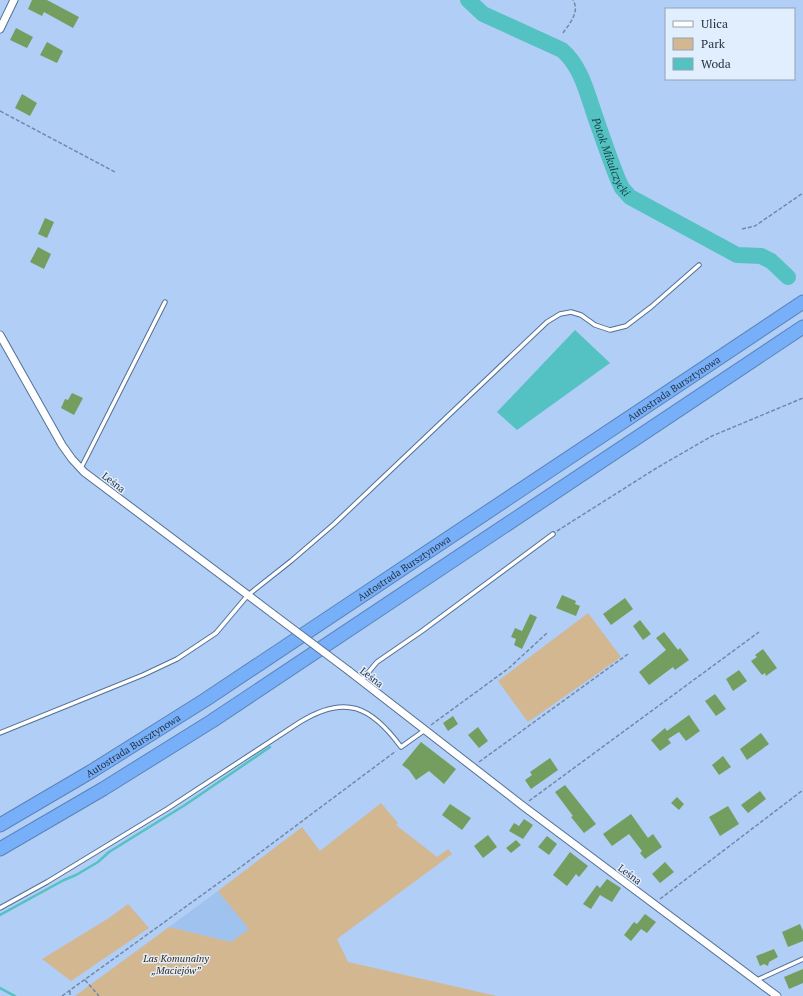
<svg xmlns="http://www.w3.org/2000/svg" width="803" height="996" font-family="'PT Serif',serif">
<rect width="100%" height="100%" fill="#b0cef6"/>
<path fill="#a0c2ee" d="M218,891L250,929L231,942L169,927Z"/>
<path fill="#d3b791" d="M588,613L621,657L528,722L498,681Z
M381,803L398,823L396,825L437,857L448,849L452,854L337,939L348,962L497,996H75L169,927L231,942L249,929L218,891L302,827L320,851Z
M128,904L149,928L71,981L42,959L109,918Z"/>
<path fill="#54c1c2" d="M575,330L610,363L517,430L497,412Z"/>
<g fill="none" stroke-linecap="round" stroke-linejoin="round">
<path stroke="#54c1c2" stroke-width="2.5" d="M0,915L64,880L76,875L98,862L109,852L185,805L270,747
M0,988L15,996"/>
<path stroke="#54c1c2" stroke-width="16" id="s1" d="M468,0L483,14L562,50C581,66 587,93 595,116C602,136 609,157 617,177L622,188L630,197L737,255L761,256L771,261L788,277"/>
</g>
<path fill="#749e5f" d="M32,0H47L79,17L73,28L44,12L42,16L28,9Z
M16,28L33,37L27,48L10,40Z
M47,42L63,51L57,63L40,55Z
M22,94L37,103L30,116L15,108Z
M45,218L54,222L47,238L38,234Z
M38,247L51,254L44,269L30,262Z
M72,393L83,398L74,415L61,408L65,399L68,400Z
M562,595L576,601L575,604L580,606L576,616L556,608Z
M625,598L633,609L611,625L603,614Z
M530,614L537,617L522,649L514,645L516,639L511,637L515,628L522,631Z
M640,620L651,634L643,640L633,626Z
M664,632L678,650L680,648L689,660L675,670L673,667L649,685L639,672L666,650L656,638Z
M763,649L777,668L766,676L765,673L762,675L751,661L757,657L755,655Z
M739,670L747,681L733,691L726,679Z
M715,694L726,709L716,716L705,701Z
M689,715L700,731L686,741L679,732L668,739L671,743L660,751L651,740L665,728L667,731Z
M453,716L458,724L448,731L443,723Z
M478,727L488,741L479,748L468,735Z
M761,733L769,744L747,760L740,749Z
M421,742L456,769L444,784L429,771L416,780L409,770L402,765Z
M723,756L731,767L719,775L712,765Z
M550,758L558,770L531,789L525,780L532,775L530,772Z
M565,785L596,824L584,833L571,817L573,816L555,792Z
M760,791L766,799L748,813L741,805Z
M677,797L684,804L679,810L671,803Z
M450,804L471,818L462,830L442,815Z
M728,806L739,824L720,836L709,817Z
M631,814L648,838L653,834L662,847L645,859L640,853L642,851L629,834L612,846L603,834Z
M524,819L533,825L523,839L509,831L514,823L519,826Z
M488,835L497,847L483,858L474,846Z
M547,836L557,844L549,855L538,847Z
M516,840L521,845L511,853L506,848Z
M570,852L588,866L579,877L576,874L567,886L553,875Z
M665,862L674,872L660,883L652,874Z
M607,879L621,888L612,902L600,895L591,909L583,904L597,885L600,888Z
M645,914L656,922L647,933L641,929L631,941L624,935L634,922L637,924Z
M800,924L803,931V941L788,947L782,932Z
M774,949L778,957L769,962L768,966L764,964L760,966L756,956Z
M803,969V983L789,989L784,977Z"/>
<g fill="none" stroke-linecap="round" stroke-linejoin="round">
<g stroke="#557094" stroke-width="5.5">
<path id="service" d="M81,468L165,302
M361,681L377,662L422,631L553,534
M0,733L143,675L177,659L216,633L248,595L291,561L334,524L547,322L560,314L571,312L581,315L595,325L610,330L626,326L651,307L699,265
M0,908L47,882L167,809L300,722C345,694 371,706 401,747L425,730
M757,980L803,959"/>
</g>
<g stroke="#557094" stroke-width="9">
<path id="minor" d="M0,29L14,0
M0,335L62,445L72,459L84,472L273,614
M349,671L523,806L777,996"/>
</g>
<g stroke="#5b83b9" stroke-width="15">
<g id="motorway">
<path id="s2" d="M0,825L92,771L205,700L803,302"/>
<path d="M0,849L103,789L212,721L803,327"/>
</g>
</g>
<path stroke="#7388a6" stroke-width="1.5" stroke-dasharray="4 2" stroke-linecap="butt" d="M563,33C570,23 580,12 573,0
M0,111L115,172
M742,229L755,226L803,193
M557,531L655,469L712,436L803,398
M431,725L509,668L547,633
M479,762L628,654
M529,801L759,632
M660,899L803,790
M85,980L99,996
M70,991V996
M62,996L238,869L396,751"/>
<use href="#service" stroke="#fff" stroke-width="3.5"/>
<use href="#minor" stroke="#fff" stroke-width="7"/>
<use href="#motorway" stroke="#77aff9" stroke-width="13"/>
<g stroke="#557094" stroke-width="9" stroke-linecap="butt">
<path id="minor-bridge" d="M273,614L349,671"/>
</g>
<use href="#minor-bridge" stroke="#fff" stroke-width="7"/>
</g>
<g text-anchor="middle" stroke-width="3" stroke-linejoin="round" paint-order="stroke">
<g font-size="10" fill="#263141" stroke="#e1eefe">
<text dy="4" stroke="none"><textPath href="#s2" startOffset="803">Autostrada Bursztynowa</textPath></text>
<text transform="translate(114 482) rotate(38)" y="4">Leśna</text>
<text dy="4" stroke="none"><textPath href="#s2" startOffset="479">Autostrada Bursztynowa</textPath></text>
<text transform="translate(372 677) rotate(38)" y="4">Leśna</text>
<text dy="4" stroke="none"><textPath href="#s2" startOffset="155">Autostrada Bursztynowa</textPath></text>
<text transform="translate(630 874) rotate(37)" y="4">Leśna</text>
</g>
<g font-size="10" font-style="italic" fill="#3c290b" stroke="#e1eefe">
<text x="176" y="962">Las Komunalny<tspan x="176" dy="12">„Maciejów”</tspan></text>
</g>
<g font-size="11" font-style="italic" fill="#154747" stroke="#e1eefe">
<text dy="4" stroke="none"><textPath href="#s1" startOffset="226">Potok Mikulczycki</textPath></text>
</g>
</g>
<rect x="665" y="8" width="130" height="72" fill="#e1eefe" stroke="#96a2b2"/>
<rect x="673" y="21" width="20" height="6" fill="#ffffff" stroke="#96a2b2"/>
<text x="701" y="28" font-size="12" fill="#263141">Ulica</text>
<rect x="673" y="38" width="20" height="12" fill="#d3b791" stroke="#96a2b2"/>
<text x="701" y="48" font-size="12" fill="#263141">Park</text>
<rect x="673" y="58" width="20" height="12" fill="#54c1c2" stroke="#96a2b2"/>
<text x="701" y="68" font-size="12" fill="#263141">Woda</text>
</svg>
